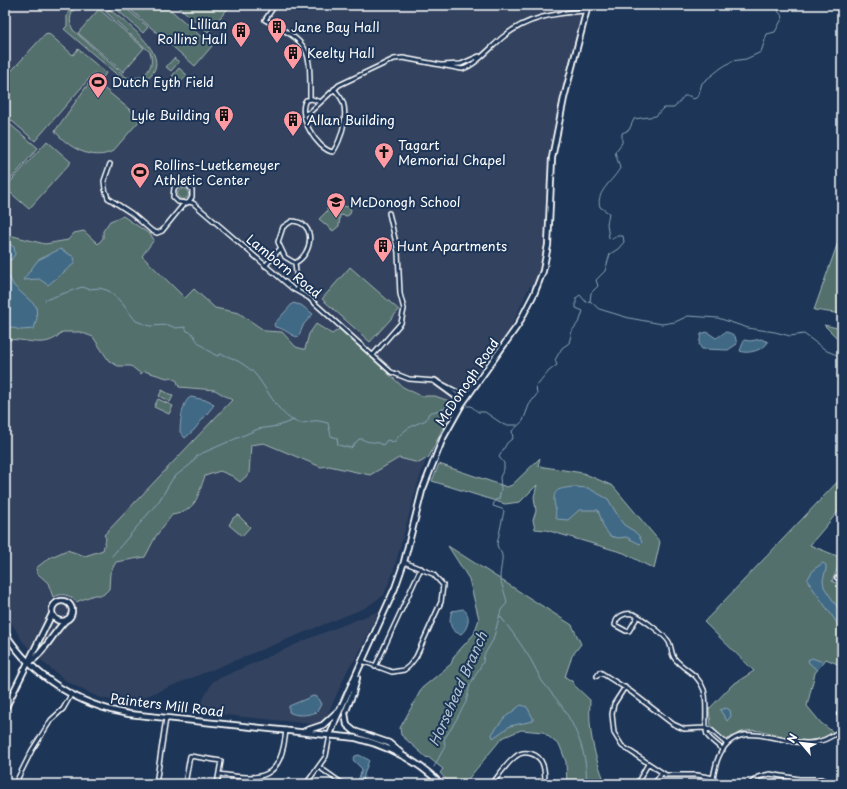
<svg xmlns="http://www.w3.org/2000/svg" width="847" height="789" font-family="'Playpen Sans',sans-serif">
<rect width="100%" height="100%" fill="#1d3557"/>
<filter id="ink" filterUnits="userSpaceOnUse"><feTurbulence type="fractalNoise" baseFrequency=".025" numOctaves="2"/><feDisplacementMap in="SourceGraphic" scale="8" xChannelSelector="R" yChannelSelector="G"/><feConvolveMatrix kernelMatrix="1 2 1 2 8 2 1 2 1" color-interpolation-filters="sRGB"/></filter>
<g filter="url(#ink)">
<path fill="#32425e" d="M5,5H586L550,153L546,244L538,279L534,288L530,286L509,331L465,392L442,431L441,430L455,403L435,396H421L403,387L339,329L332,334L327,330L309,334L307,344L305,349H303L296,347L282,332L265,331L239,313L215,308L194,289L185,298L141,256L154,240L151,236L123,216L98,244L84,231L74,233L68,240L45,244L5,234Z
M62,332H80L93,337L109,361L118,366H131L141,374L144,371L167,378L171,377L177,381L180,387L215,390L233,400L104,535L106,538L104,540L103,550L85,556L71,552L37,573L48,583L53,597L66,594L76,602L109,589L110,573L116,562L145,557L156,536L172,515L184,513L192,508L205,476L220,471L232,476L249,474L251,445L264,443L321,467L329,466L370,475L399,458L419,463L429,457L426,460L418,483L393,573L384,595L365,608L127,704L98,697L81,689L66,681L45,664L23,642L5,612V340L58,337Z
M379,611L357,657L349,667L327,716L322,722L312,724L196,712L213,681L315,636Z"/>
<path fill="#526f6d" stroke="#a8b7b6" d="M72,5H79C70,11 68,21 73,30L126,77C143,82 156,68 150,52L98,5H104C120,19 179,57 146,79C138,84 130,83 122,79L64,29L67,26V15Z
M116,5H122L148,27L143,33L114,7Z
M125,5H165L212,46L195,66Z
M181,5H231L208,32L179,7Z
M99,9L144,48L123,72L78,33Z
M48,33L73,55L78,49L106,73L102,79L94,73L35,141L5,115V78L45,34Z
M174,58L179,62L171,71L166,67Z
M179,68L187,75L180,83L172,76Z
M91,80H94L141,119L113,151C93,162 67,147 55,131Z
M5,120L38,148L11,179L5,174Z
M47,141L71,162L29,209L5,188Z
M177.5 194a5.5 5.5 0 1 1 11 0a5.5 5.5 0 1 1-11 0Z
M328,204L349,207L351,209L350,214L347,216L340,215L339,226L333,231L319,219L327,211Z
M123,216L151,235L154,240L142,256L185,298L194,289L215,308L239,313L265,331L282,332L296,347L303,349H305L309,334L316,324L332,334L339,329L403,387L421,396H435L455,403L429,457L419,463L399,458L370,475L329,466L321,467L264,443L251,445L249,474L240,482L232,476L220,471L205,476C197,497 197,511 172,515L156,536L145,557L116,562L110,573L109,589L103,595H94L76,602C69,594 63,593 53,597L48,583L37,573L36,568L49,558L67,550L85,556L103,550L106,538L104,535L232,400L215,390L179,387L177,381L171,377L167,378L144,371L141,374L131,366H118L109,361L93,337L80,332H62C46,351 26,337 5,340V234L45,244L68,240L74,233L84,231L98,244L103,238V231L110,221Z
M842,231V314L814,310Z
M350,267L399,310L370,342L322,299Z
M824,325L842,329V343Z
M162,390L173,396L170,402L159,396Z
M158,399L173,406L169,414L154,407Z
M540,458L538,466L583,473L613,486L660,542L654,569L624,553L546,530L535,529L533,520L536,511L534,497L537,485L520,502L505,504L432,481L439,464L507,487L512,485Z
M842,477V507L810,545L842,558L832,581L842,586V666L826,659L815,673L807,706L821,723L833,732C802,755 771,723 742,732C736,734 731,738 725,741L711,726L709,709L732,685L754,671L704,622Z
M238,515L250,527L242,536L229,525L233,518Z
M448,546L572,625L581,644L572,656L565,677L572,681L574,685L590,700C588,730 594,757 606,784H567L566,762L560,746L543,732L521,730L502,738L464,784H450L440,773L443,769L428,757L427,758L401,735L400,728L422,688L451,664L454,656L474,634L479,619L469,579Z"/>
<path fill="#3f6986" stroke="#8ca5b6" d="M5,241L14,247L15,254L11,260L5,259Z
M60,249L74,257L75,263L48,285L39,279L23,280L38,260Z
M5,274L9,277L14,286L36,306L37,318L34,329L21,330L5,326Z
M293,303L301,305L313,314L304,324L298,337C290,336 285,328 275,327L274,324Z
M707,332L716,338C725,334 723,328 735,336L737,344L728,350L702,349L699,345L701,334Z
M761,339L768,342C765,349 748,355 740,351L744,340L750,341Z
M191,397L210,401L214,405L194,430L185,438L180,432C180,424 182,400 191,397Z
M573,487L588,488L608,499L621,521L624,525L634,531L639,536L642,542L640,544L626,537L618,538L610,536L604,528L598,510H579L568,520L557,519C554,515 557,511 555,507C552,490 556,489 573,487Z
M823,563L826,565V569L823,580L824,587L842,614V630L807,580L814,569Z
M463,609C472,615 468,629 461,634C450,632 448,621 452,611Z
M812,658L823,662L824,663L817,670L809,663L808,660Z
M313,696L317,697L321,704L317,712C308,715 297,717 289,712V706Z
M521,705L527,707L533,718V721L510,726L493,738L492,734L504,718Z
M726,708L730,710L731,716L727,721L720,710Z
M359,755L369,760L364,775L363,784H357L362,769L353,760L355,756Z"/>
<g fill="none" stroke-linecap="round" stroke-linejoin="round">
<path stroke="#8ca5b6" stroke-width="1" d="M45,300L82,287L89,289L100,288L109,291L121,302L136,321L150,326L168,325L176,328L185,327L187,331C195,333 194,338 199,343C204,347 211,353 217,356L221,354C232,357 248,366 255,374C267,388 281,420 300,423C304,424 309,421 313,421C317,420 323,422 328,423L331,436L337,438L338,445L351,448L359,439H362C369,444 376,440 383,445L387,440L394,442C404,429 411,426 426,420L429,413L453,406
M590,301L599,309L629,318L662,324L675,322L688,316L718,318L748,328L775,332L790,336L804,334L827,351L842,357
M467,406H471L478,412H485L504,425H517
M112,556L159,501L173,478L191,464L198,455L258,429L278,426L294,420
M500,616C511,630 521,644 531,660C535,667 538,674 542,681C548,689 555,697 561,705C576,727 589,757 586,784
M434,767L445,746L444,739L451,729L466,702L470,685L483,662L484,655L493,640L501,610L507,603C506,596 501,583 500,577C500,570 503,561 502,555C501,550 497,549 497,544L504,511L502,509L493,506L495,500L499,499L501,489L500,477L504,469V463L499,457L507,443L513,438L512,431L523,421L529,405L537,394L536,387L549,371L557,365L555,360L562,348L569,343L572,331L580,320L583,311L576,308V298L580,295L586,302L590,301L591,293L598,286L596,280L605,271L610,254L618,249L624,242L623,236H617L612,239L609,238L607,224L609,213L600,207C595,192 614,180 620,168L615,152L622,143V133L629,130L634,119L656,116L663,108H674L684,96H690L693,99L698,97L702,83L721,68L732,61L746,59L761,52L767,34L775,32L783,17L778,11L782,5
M423,784L427,779"/>
<g stroke="#fff" stroke-width="6">
<path id="minor" d="M275,5L265,20C312,44 310,49 310,99
M442,65L461,64L479,56
M320,102L312,99L306,100C296,114 317,150 333,152C341,140 348,117 343,102C341,97 337,93 334,89
M305,114L310,112L339,85L394,59L403,58L462,69C475,66 492,46 503,37C527,17 555,13 586,11
M110,164L104,181L105,189L108,198L131,213L152,231L157,233L162,231L183,205L189,202L193,203L293,289L309,298L391,372L409,379L435,381
M186,203L178,202L173,197L174,188L180,184H187L192,190V197L189,202
M292,221C317,222 313,254 295,263L285,257L278,242L283,227Z
M295,263L298,291
M265,266L280,249
M373,355L401,323L404,309L400,294L398,252L389,213
M440,383L467,397
M837,578L842,580
M638,616L629,631H626L615,625C616,616 626,612 633,614C640,616 666,636 669,642C672,648 671,655 675,659C685,671 698,673 704,690C708,702 704,729 707,735C710,740 718,745 723,750
M362,661L392,672L404,670L409,666L416,657L441,602L443,585L433,574L404,562
M375,667L421,568
M597,676L600,672L630,691L673,724L684,729L705,728L711,730L727,744
M625,687L614,704L612,714L614,733L622,746L666,775H697L714,778
M839,714L842,710
M319,767L343,784
M219,774C263,781 281,780 286,730
M15,784L32,750L51,720L63,709L71,695
M156,784L166,718
M185,784L190,756L221,761L217,784
M306,784L326,756L330,735
M492,784C499,775 506,764 515,757C524,749 539,753 543,765C545,771 545,778 545,784
M640,784L639,780L648,764
M654,784L662,773
M712,784C714,774 715,763 720,754C738,718 778,743 806,743C819,744 832,737 842,729
M750,784L758,777L770,774L799,779H821L832,784"/>
</g>
<g stroke="#fff" stroke-width="8">
<path id="secondary" d="M435,381L457,397L458,404L456,410
M52 611a10 10 0 1 1 20 0a10 10 0 1 1-20 0Z
M5,633C33,677 78,705 129,714L356,738C388,746 417,760 441,784
M29,663C45,652 52,634 66,620
M357,678L353,693L345,713L347,725L354,731L389,743L401,753
M5,709L52,614
M305,731L323,725L337,712
M330,735L336,719L395,588L404,562L422,491L443,438L462,404L518,325L534,294L543,271L548,245L552,158L564,98L588,5"/>
</g>
<use href="#minor" stroke="#1d3557" stroke-width="3"/>
<use href="#secondary" stroke="#1d3557" stroke-width="4.5"/>
</g>
</g>
<defs>
<g id="building-pin" transform="scale(1)"><path d="M0 17L-7.5 6A9.5 9.5 0 1 1 7.5 6Z" fill="#ff9aa2" stroke="#1d3557"/><path d="M-4-6H4V6H1V3H-1V6H-4ZM-2.5-4.3h1.7v1.8h-1.7ZM.8-4.3h1.7v1.8H.8ZM-2.5-1h1.7V.8h-1.7ZM.8-1h1.7V.8H.8Z" fill="#111"/></g>
<g id="stadium-pin" transform="scale(1)"><path d="M0 17L-7.5 6A9.5 9.5 0 1 1 7.5 6Z" fill="#ff9aa2" stroke="#1d3557"/><path d="M0-5a6.5 5 0 1 0 0 10a6.5 5 0 1 0 0-10ZM-3.5-1.8h7v3.6h-7Z" fill="#111"/></g>
<g id="church-pin" transform="scale(1)"><path d="M0 17L-7.5 6A9.5 9.5 0 1 1 7.5 6Z" fill="#ff9aa2" stroke="#1d3557"/><path d="M-1.2-6h2.4v3.5h3.3v2.4h-3.3V6h-2.4V-.1h-3.3v-2.4h3.3Z" fill="#111"/></g>
<g id="school-pin" transform="scale(1)"><path d="M0 17L-7.5 6A9.5 9.5 0 1 1 7.5 6Z" fill="#ff9aa2" stroke="#1d3557"/><path d="M0-5L7-2L0 1L-7-2ZM-4 1L0 2.5L4 1V4Q0 6-4 4Z" fill="#111"/></g>
</defs>
<g fill-rule="evenodd">
<use href="#building-pin" x="277" y="27"/>
<use href="#building-pin" x="241" y="31"/>
<use href="#building-pin" x="293" y="53"/>
<use href="#stadium-pin" x="98" y="82"/>
<use href="#building-pin" x="224" y="115"/>
<use href="#building-pin" x="293" y="120"/>
<use href="#church-pin" x="384" y="152"/>
<use href="#stadium-pin" x="140" y="172"/>
<use href="#school-pin" x="336" y="202"/>
<use href="#building-pin" x="383" y="246"/>
</g>
<g text-anchor="middle" stroke-width="4" stroke-linejoin="round" paint-order="stroke">
<g font-size="13" fill="#fff" stroke="#1d3557" text-anchor="start">
<text x="227" y="29" text-anchor="end">Lillian<tspan x="227" dy="15">Rollins Hall</tspan></text>
<text x="291" y="32">Jane Bay Hall</text>
<text x="307" y="58">Keelty Hall</text>
<text x="112" y="87">Dutch Eyth Field</text>
<text x="210" y="120" text-anchor="end">Lyle Building</text>
<text x="307" y="125">Allan Building</text>
<text x="398" y="150">Tagart<tspan x="398" dy="15">Memorial Chapel</tspan></text>
<text x="154" y="170">Rollins-Luetkemeyer<tspan x="154" dy="15">Athletic Center</tspan></text>
<text x="350" y="207">McDonogh School</text>
<text x="397" y="251">Hunt Apartments</text>
</g>
<g font-size="13" fill="#fff" stroke="#1d3557">
<text transform="translate(284 266) rotate(39)" y="5">Lamborn Road</text>
<text transform="translate(467 382) rotate(-56)" y="5">McDonogh Road</text>
<text transform="translate(167 705) rotate(7)" y="5">Painters Mill Road</text>
</g>
<g font-size="14" font-style="italic" fill="#b2c3cf" stroke="#1d3557">
<text transform="translate(458 689) rotate(-66)" y="5">Horsehead Branch</text>
</g>
</g>
<rect width="847" height="789" fill="none" stroke="#1d3557" stroke-width="20"/>
<rect x="10" y="10" width="827" height="769" fill="none" stroke="#fff" stroke-width="1.5" filter="url(#ink)"/>
<g transform="translate(801 743) rotate(298)" stroke="#1d3557" stroke-width="3" paint-order="stroke">
<path d="M0-3L7 15L0 10L-7 15Z" fill="#ffffff"/>
<text y="-6" font-size="11" font-weight="bold" text-anchor="middle" fill="#ffffff">N</text>
</g>
</svg>
